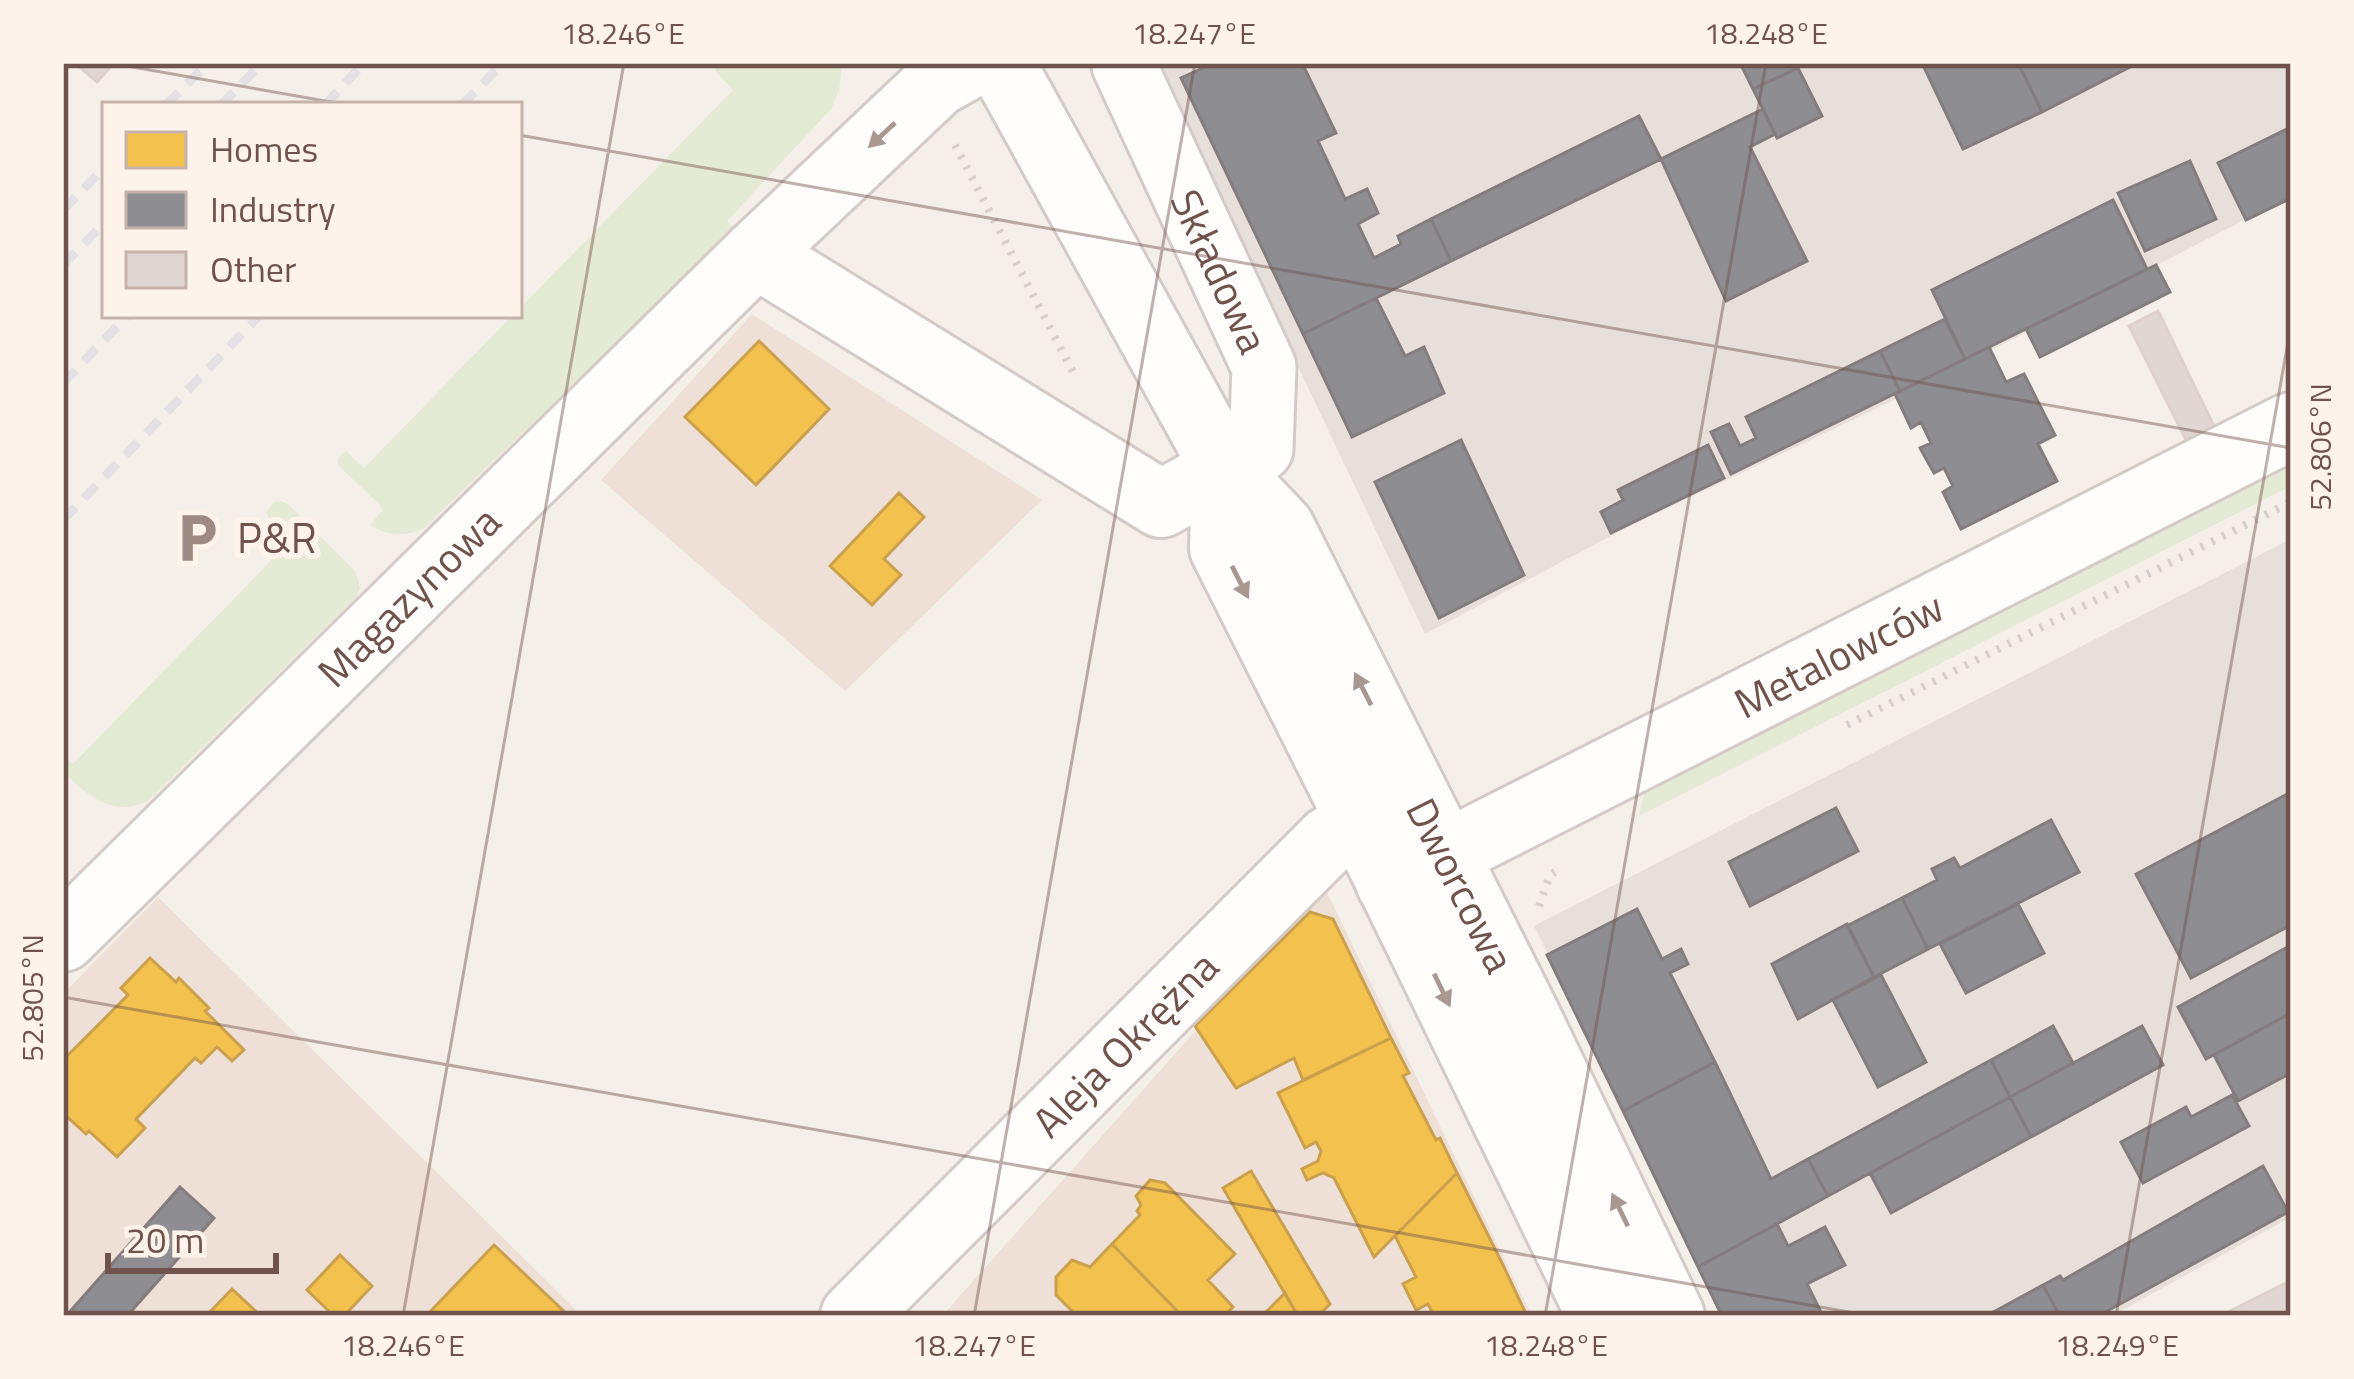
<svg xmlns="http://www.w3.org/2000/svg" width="2354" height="1379" font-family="'Titillium Web',sans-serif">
<rect width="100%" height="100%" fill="#f5efe9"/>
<path fill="#eee0d7" d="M752,314L1042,500L845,691L601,480Z
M1324,886L1532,1316H942Z
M158,897L582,1316H63V994Z"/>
<path fill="#e7dfda" d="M1154,63H2291V196L1890,402L1626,528L1425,634Z
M2291,539V1217L2112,1316H1727L1534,926Z"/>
<path fill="#e4ead5" d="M713,63H842L839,91L831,109L727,221L733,228L426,527C407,537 389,537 370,525L382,511L380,505L338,465V458L346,451L364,468L513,315H519V309L733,90L716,72Z
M2291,463V486L1639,816L1646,785Z
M281,501L289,505L356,572L360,588L356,598L148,801C112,818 89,796 63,772V755L73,764L291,540L269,518L266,512L274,502Z"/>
<path fill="#f2c14e" stroke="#cba04d" stroke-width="3" d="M759,341L829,409L756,485L685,417Z
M899,493L924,517L884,559L901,575L872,605L830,566Z
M1310,912L1333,919L1391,1038L1303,1080L1294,1058L1236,1088L1195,1026Z
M150,958L176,982L179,978L209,1008L205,1011L244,1050L232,1061L217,1047L201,1063L195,1058L136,1119L145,1128L117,1157L89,1131L86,1134L63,1113V1051L68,1055L128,995L121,988Z
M1391,1038L1409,1073L1403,1076L1436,1140L1440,1138L1457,1173L1374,1257L1334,1178L1323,1173L1307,1180L1302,1169L1318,1161L1321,1151L1316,1142L1305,1148L1278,1093Z
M1251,1171L1330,1304L1318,1316H1298L1223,1188Z
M1457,1173L1502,1263L1527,1316H1434L1428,1304L1416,1310L1403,1284L1416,1277L1395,1236Z
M1150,1180L1165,1183L1235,1254L1208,1280L1233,1307L1224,1316H1182L1112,1244L1140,1215L1137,1211L1141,1205L1136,1196Z
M1112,1244L1182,1316H1077L1056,1295V1277L1072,1260L1090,1267Z
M494,1245L569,1316H426Z
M340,1255L372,1286L344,1316H334L307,1290Z
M232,1289L261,1316H206Z
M1285,1293L1298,1316H1262Z"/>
<path fill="#8d8d92" stroke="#847c7d" stroke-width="3" d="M1214,63H1302L1336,133L1318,141L1345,199L1367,189L1378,213L1358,224L1374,258L1401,244L1398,236L1431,219L1451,261L1303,334L1181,78Z
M1740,63H1795L1798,68L1753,89Z
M1922,63H2018L2042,112L1963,149Z
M2018,63H2138L2042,112Z
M1798,68L1822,116L1777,138L1753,89Z
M1763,109L1775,134L1750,147L1807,261L1726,301L1661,159Z
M1639,116L1661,159L1451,261L1431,219Z
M2291,127V198L2246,220L2218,163Z
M2190,161L2216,219L2145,251L2118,193Z
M2113,200L2147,269L1965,359L1932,290Z
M2156,265L2170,292L2040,357L2026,329Z
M1376,298L1405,356L1424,347L1444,393L1352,437L1303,334Z
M1945,319L1965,359L1900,391L1880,351Z
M1989,347L2006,382L2024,374L2055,435L2038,444L2057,481L1961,529L1943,492L1953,486L1944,468L1934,473L1920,448L1931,443L1921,422L1911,428L1895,394Z
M1880,351L1900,391L1731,474L1711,432L1729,424L1740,446L1756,438L1746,417Z
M1461,440L1524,575L1439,618L1375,482Z
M1708,445L1724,478L1611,533L1601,512L1623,500L1618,490Z
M2291,792V925L2191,978L2136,874Z
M1836,808L1858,851L1750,906L1729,862Z
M2051,820L2079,872L1928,949L1902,898L1937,880L1932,869L1954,858L1960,868Z
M1902,898L1928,949L1874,977L1847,926Z
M2018,904L2044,953L1966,993L1940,944Z
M1637,909L1662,959L1681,949L1688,964L1670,973L1715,1062L1623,1111L1547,955Z
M1847,924L1874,977L1798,1019L1772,964Z
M2291,945V1013L2206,1059L2178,1007Z
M1881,975L1926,1062L1878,1087L1833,1000Z
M2291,1013V1073L2238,1101L2214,1055Z
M2053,1026L2073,1063L2010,1097L1991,1060Z
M2142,1026L2163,1065L2031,1137L2010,1097Z
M1991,1060L2010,1097L1828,1196L1808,1159Z
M1715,1062L1771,1179L1808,1159L1828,1196L1698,1267L1623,1111Z
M2232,1095L2249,1126L2143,1183L2121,1142L2186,1107L2191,1117Z
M2010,1097L2031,1137L1891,1213L1870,1173Z
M2263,1166L2288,1212L2098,1316H2060L2043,1285L2060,1276L2063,1280Z
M180,1187L214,1218L127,1316H66Z
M1777,1224L1788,1246L1825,1227L1845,1265L1807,1284L1823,1316H1722L1698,1267Z
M2043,1285L2060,1316H1986Z"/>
<path fill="#e1d6d1" stroke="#ded1cc" stroke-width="3" d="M75,63H114L97,82Z
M2158,311L2214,426L2186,440L2129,326Z
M2286,1283L2291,1293V1316H2220Z"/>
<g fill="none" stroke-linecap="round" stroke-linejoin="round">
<g stroke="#d4cac6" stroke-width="69">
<g id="street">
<path id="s1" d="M1127,63L1124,65L1264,367L1261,449L1225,469"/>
</g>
</g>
<g stroke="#d4cac6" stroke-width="72">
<g id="secondary">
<path id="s2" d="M1001,63L1225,469L1281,528L1526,1015L1671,1316"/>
<path d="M756,254L937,83L973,63"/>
<path d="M1225,469L1223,548L1361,823L1601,1316"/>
<path id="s3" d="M1390,884L1446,854L2291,426"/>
<path id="s4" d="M63,938L756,254L1161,504L1225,469"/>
<path id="s5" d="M854,1316L1329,840L1399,802"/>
</g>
</g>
<path stroke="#d8cfcd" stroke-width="8" stroke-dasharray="3 9" stroke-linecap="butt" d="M955,145L1075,376
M1847,725L2291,502
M1539,906L1550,875L1555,872"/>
<use href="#street" stroke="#fefdfc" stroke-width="63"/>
<use href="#secondary" stroke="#fefdfc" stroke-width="66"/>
<path stroke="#e3e1e4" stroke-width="9" stroke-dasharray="18 12" stroke-linecap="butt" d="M166,105L208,63
M221,105L262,63
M325,105L364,63
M462,105L503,63
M63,210L105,167
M63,265L105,222
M63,383L128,315
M63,520L260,315"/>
</g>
<defs><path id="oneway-solid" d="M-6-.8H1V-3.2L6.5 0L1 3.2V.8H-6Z" transform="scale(3)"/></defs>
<g fill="#a99792">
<use href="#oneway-solid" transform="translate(882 135) rotate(137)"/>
<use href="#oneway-solid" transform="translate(1240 582) rotate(63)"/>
<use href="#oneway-solid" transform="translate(1363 689) rotate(-117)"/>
<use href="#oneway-solid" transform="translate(1442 990) rotate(64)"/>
<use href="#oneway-solid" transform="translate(1620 1210) rotate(-116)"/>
</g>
<path fill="none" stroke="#70534c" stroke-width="3" stroke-opacity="0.45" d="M110,63L348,105M519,135L2291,448M63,997L1871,1316M403,1316L624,63M974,1316L1195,63M1545,1316L1766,63M2116,1316L2291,325"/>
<defs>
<g id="parking-bare" transform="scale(4.14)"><path d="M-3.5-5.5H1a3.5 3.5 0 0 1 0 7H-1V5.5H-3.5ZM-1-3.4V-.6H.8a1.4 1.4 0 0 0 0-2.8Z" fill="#9f8a83" stroke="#fdf3ea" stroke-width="2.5" paint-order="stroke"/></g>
</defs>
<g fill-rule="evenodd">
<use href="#parking-bare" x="197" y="538"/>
</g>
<g text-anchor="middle" stroke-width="12" stroke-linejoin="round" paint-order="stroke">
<g font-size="42" fill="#70534c" stroke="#fdf3ea">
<text dy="15" stroke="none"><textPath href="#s1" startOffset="231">Składowa</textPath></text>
<text dy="15" stroke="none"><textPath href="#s4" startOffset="486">Magazynowa</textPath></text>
<text dy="15" stroke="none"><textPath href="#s3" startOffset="504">Metalowców</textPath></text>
<text dy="15" stroke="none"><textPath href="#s2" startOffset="945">Dworcowa</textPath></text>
<text dy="15" stroke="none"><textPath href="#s5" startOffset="384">Aleja Okrężna</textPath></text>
</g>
<g font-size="42" fill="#70534c" stroke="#fdf3ea" text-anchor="start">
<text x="237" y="553">P&amp;R</text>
</g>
</g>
<rect width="2354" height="1379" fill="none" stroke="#fdf3ea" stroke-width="132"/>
<rect x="102" y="102" width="420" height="216" fill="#fdf3ea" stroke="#c5b3ab" stroke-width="3"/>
<rect x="126" y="132" width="60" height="36" fill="#f2c14e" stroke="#c5b3ab" stroke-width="3"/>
<text x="210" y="162" font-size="36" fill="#70534c">Homes</text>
<rect x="126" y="192" width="60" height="36" fill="#8d8d92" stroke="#c5b3ab" stroke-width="3"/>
<text x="210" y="222" font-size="36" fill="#70534c">Industry</text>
<rect x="126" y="252" width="60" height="36" fill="#e1d6d1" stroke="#c5b3ab" stroke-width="3"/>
<text x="210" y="282" font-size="36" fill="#70534c">Other</text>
<path d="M108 1253v18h168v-18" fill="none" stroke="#70534c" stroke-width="6"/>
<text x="126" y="1253" font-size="36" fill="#70534c" stroke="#fdf3ea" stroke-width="9" paint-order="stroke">20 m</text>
<rect x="66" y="66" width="2222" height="1247" fill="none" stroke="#70534c" stroke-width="4.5"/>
<g font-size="30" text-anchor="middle" fill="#70534c">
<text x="623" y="44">18.246°E</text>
<text x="1194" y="44">18.247°E</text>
<text x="1766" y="44">18.248°E</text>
<text transform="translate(2321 447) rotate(-90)" y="10">52.806°N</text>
<text transform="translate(33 998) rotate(-90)" y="10">52.805°N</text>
<text x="403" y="1356">18.246°E</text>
<text x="974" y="1356">18.247°E</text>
<text x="1546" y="1356">18.248°E</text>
<text x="2117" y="1356">18.249°E</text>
</g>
</svg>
